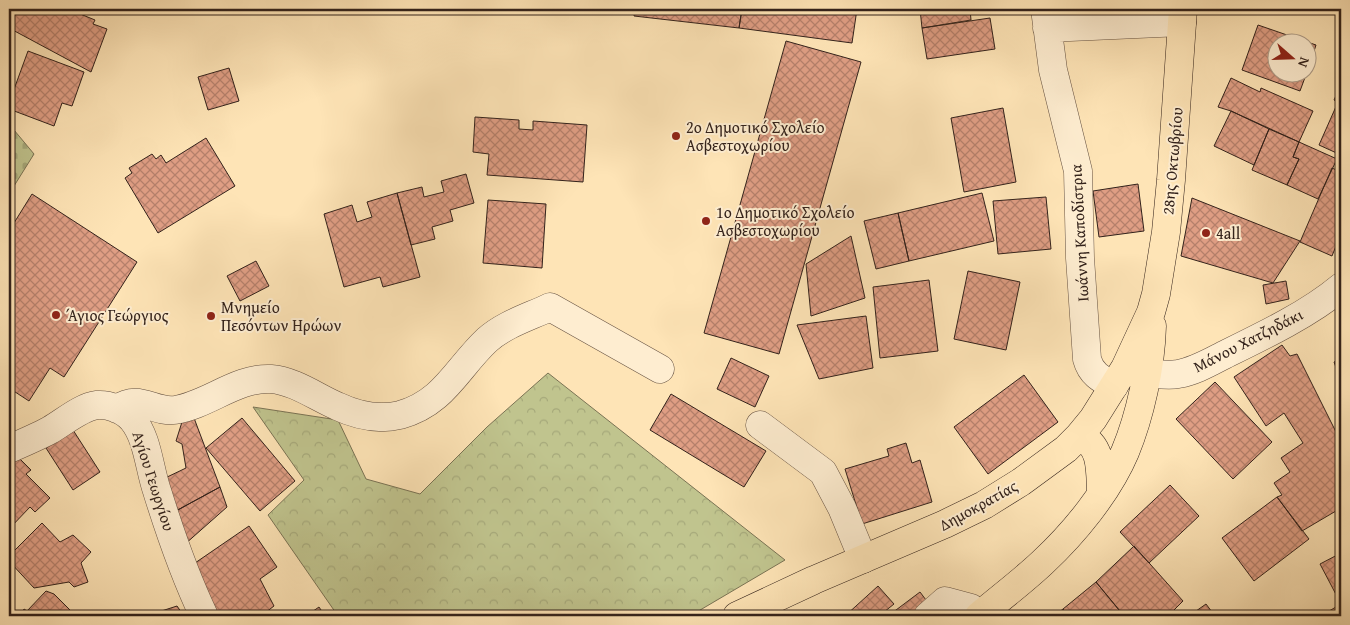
<svg xmlns="http://www.w3.org/2000/svg" width="1350" height="625" font-family="'Gentium Book Plus',serif">
<defs>
<pattern id="forest-crowns" width="20" height="18" patternUnits="userSpaceOnUse" patternTransform="scale(1.25)"><rect width="20" height="18" fill="#c0c48e"/><path d="M2 6a3 3 0 1 1 6 0M12 15a3 3 0 1 1 6 0" fill="none" stroke="#a5a87a"/></pattern>
<pattern id="cemetery-stones" width="16" height="16" patternUnits="userSpaceOnUse" patternTransform="scale(1.25)"><rect width="16" height="16" fill="#c0c48e"/><path d="M2 7V4a2 2 0 0 1 4 0v3zM10 15v-3a2 2 0 0 1 4 0v3z" fill="#a5a87a"/></pattern>
<pattern id="building-cross-hatch" width="8" height="8" patternUnits="userSpaceOnUse" patternTransform="scale(1.25)"><rect width="8" height="8" fill="#df9e84"/><path d="M0 0l8 8M0 8l8-8" fill="none" stroke="#b5806b"/></pattern>
</defs>
<rect width="100%" height="100%" fill="#fee4b6"/>
<filter id="stains"><feTurbulence type="fractalNoise" baseFrequency=".004" numOctaves="4"/><feColorMatrix values="0 0 0 0 .2 0 0 0 0 .09 0 0 0 0 .02 0 0 0 .5 -.17"/></filter>
<radialGradient id="worn" r=".72"><stop offset=".6" stop-color="#630" stop-opacity="0"/><stop offset="1" stop-color="#630" stop-opacity=".3"/></radialGradient>
<path fill="url(#forest-crowns)" stroke="#7a7354" d="M548,373L785,560L690,616H338L268,515L304,480L253,407L338,420L366,479L420,494L487,427Z"/>
<path fill="url(#cemetery-stones)" stroke="#7a7354" d="M9,124L34,154L9,194Z"/>
<path fill="url(#building-cross-hatch)" stroke="#33221b" d="M9,9H68L95,20L93,24L107,29L91,72L9,28Z
M635,9H742L739,28L634,16Z
M742,9H857L852,43L739,28Z
M920,9H970L971,20L922,28Z
M1108,9H1140V11Z
M990,18L995,49L927,59L922,28Z
M1258,25L1316,45L1308,70V42H1278V72H1307L1300,91L1242,70Z
M786,41L861,62L779,354L704,333Z
M28,51L84,72L72,106L62,103L54,126L9,109V103Z
M229,68L239,101L208,110L198,77Z
M1231,78L1260,92L1261,88L1313,111L1299,142L1231,111L1218,107Z
M1341,85V104L1334,100Z
M1338,102L1341,104V155L1319,145Z
M1003,108L1016,182L964,192L951,118Z
M1231,111L1269,129L1254,165L1214,146Z
M475,117L519,120V129L533,130V121L587,125L583,182L487,175L489,154L473,152Z
M1269,129L1299,142L1293,157L1299,159L1287,185L1252,170Z
M206,138L235,186L158,233L125,178L132,173L129,168L152,154L156,159L161,155L166,163Z
M1299,142L1337,159L1318,199L1287,185L1299,159L1293,157Z
M1332,168L1341,172V248L1336,246L1332,256L1300,242Z
M466,174L474,203L450,210L453,221L432,227L435,239L411,245L397,193L422,187L424,197L444,192L441,181Z
M1138,184L1144,231L1099,237L1093,191Z
M397,193L420,277L383,287L380,277L344,287L324,214L352,205L357,222L372,217L367,202Z
M982,193L994,241L909,261L898,213Z
M32,194L137,262L64,377L50,368L29,401L9,388V231Z
M1046,197L1051,249L998,254L993,201Z
M1192,198L1300,241L1273,283L1181,256Z
M488,200L546,204L542,268L483,263Z
M898,213L909,261L876,269L864,221Z
M851,236L865,298L811,316L806,264Z
M256,261L269,286L240,301L227,276Z
M968,271L1020,282L1006,350L954,339Z
M929,280L938,351L880,358L873,287Z
M1286,281L1289,299L1266,304L1263,285Z
M866,316L873,368L819,379L797,325Z
M1282,345L1290,356L1297,354L1341,442V508L1302,531L1277,497L1282,495L1274,483L1290,472L1281,458L1303,443L1284,413L1266,426L1234,377Z
M731,358L769,376L755,407L717,389Z
M1341,359V381L1334,362Z
M1024,375L1058,422L988,474L954,427Z
M1215,382L1272,442L1233,479L1176,419Z
M671,394L766,451L744,487L650,430Z
M9,413L14,417L9,424Z
M194,418L220,487L174,512L163,479L186,468L182,444L176,441L182,422Z
M242,418L295,481L260,511L206,448Z
M73,430L100,472L73,490L46,448Z
M906,443L912,463L920,460L932,502L862,524L845,469L889,456L887,449Z
M15,454L31,470L26,474L50,498L35,512L30,507L9,529V460Z
M1170,485L1199,516L1149,563L1120,532Z
M220,487L227,507L184,545L174,512Z
M1277,497L1309,539L1254,581L1222,538Z
M42,523L60,542L73,535L91,552L81,563L88,582L74,587L69,582L34,588L9,561V556Z
M249,526L277,567L260,579L274,606L261,616H212L195,563Z
M1134,546L1183,601L1168,616H1124L1096,582Z
M1341,553V604L1320,564Z
M1096,582L1124,616H1069L1063,609Z
M878,586L894,604L879,616H845Z
M46,591L54,594L76,616H20L24,609L27,611Z
M920,592L938,616H888Z
M1206,604L1215,616H1189Z
M1341,604V616H1325L1324,614Z
M177,606L184,616H146Z
M319,607L325,616H306Z
M1063,609L1069,616H1054Z"/>
<g fill="none" stroke-linecap="round" stroke-linejoin="round">
<g stroke="#665242" stroke-width="29">
<path id="minor" d="M1045,9L1053,70L1078,171L1080,258L1087,359C1091,374 1101,379 1114,386
M1047,28L1182,22
M1147,373C1158,374 1168,376 1178,374C1196,371 1212,361 1228,353C1265,335 1310,313 1341,287
M117,409C140,393 153,413 175,410C208,405 237,377 271,379C295,381 316,397 337,406C356,415 379,420 400,415C444,403 457,368 487,340C505,324 529,317 550,307L660,369
M760,425L823,472L842,508L863,559
M9,449C23,443 37,437 50,430C64,422 81,407 97,405C109,404 124,410 132,419C148,438 149,468 157,491C170,533 185,576 204,616
M928,616L945,601L971,608"/>
</g>
<g stroke="#33221b" stroke-width="29">
<path id="major" d="M1079,436C1103,445 1100,472 1101,494
M737,616L814,580L945,524L984,505L1021,482L1066,449L1079,436L1093,419L1125,368L1151,312L1156,294L1166,232L1171,180L1183,9
M979,616C1000,598 1023,581 1043,562C1074,533 1108,492 1125,452C1140,416 1151,366 1152,326"/>
</g>
<use href="#minor" stroke="#feedd0" stroke-width="28"/>
<use href="#major" stroke="#fee4b6" stroke-width="28"/>
</g>
<g fill="#8f2418" stroke="#feedd0" stroke-width="2">
<circle cx="676" cy="136" r="5"/>
<circle cx="706" cy="221" r="5"/>
<circle cx="1206" cy="233" r="5"/>
<circle cx="56" cy="315" r="5"/>
<circle cx="211" cy="316" r="5"/>
</g>
<g text-anchor="middle" stroke-width="4" stroke-linejoin="round" paint-order="stroke">
<g font-size="16" fill="#33221b" stroke="#feedd0" text-anchor="start">
<text x="686" y="133">2ο Δημοτικό Σχολείο<tspan x="686" dy="18">Ασβεστοχωρίου</tspan></text>
<text x="716" y="218">1ο Δημοτικό Σχολείο<tspan x="716" dy="18">Ασβεστοχωρίου</tspan></text>
<text x="1216" y="239">4all</text>
<text x="221" y="313">Μνημείο<tspan x="221" dy="18">Πεσόντων Ηρώων</tspan></text>
<text x="66" y="321">Άγιος Γεώργιος</text>
</g>
<g font-size="16" fill="#33221b" stroke="#feedd0">
<text transform="translate(1172 161) rotate(-85)" y="6">28ης Οκτωβρίου</text>
<text transform="translate(1079 233) rotate(-93)" y="6">Ιωάννη Καποδίστρια</text>
<text transform="translate(1248 340) rotate(-27)" y="6">Μάνου Χατζηδάκι</text>
<text transform="translate(154 481) rotate(72)" y="6">Αγίου Γεωργίου</text>
<text transform="translate(978 505) rotate(-29)" y="6">Δημοκρατίας</text>
</g>
</g>
<rect width="1350" height="625" fill="none" stroke="#fee4b6" stroke-width="30"/>
<rect x="10" y="10" width="1330" height="605" fill="none" stroke="#33221b" stroke-width="2.5"/>
<rect x="15" y="15" width="1320" height="595" fill="none" stroke="#33221b"/>
<g transform="translate(1292 58) rotate(110)"><circle r="24" fill="#feedd0" stroke="#ad9c88"/>
<path d="M0-4L9 19L0 12L-9 19Z" fill="#8f2418"/>
<text y="-8" font-size="14" font-weight="bold" text-anchor="middle" fill="#33221b">N</text>
</g>
<rect width="100%" height="100%" filter="url(#stains)"/>
<rect width="100%" height="100%" fill="url(#worn)"/>
</svg>
